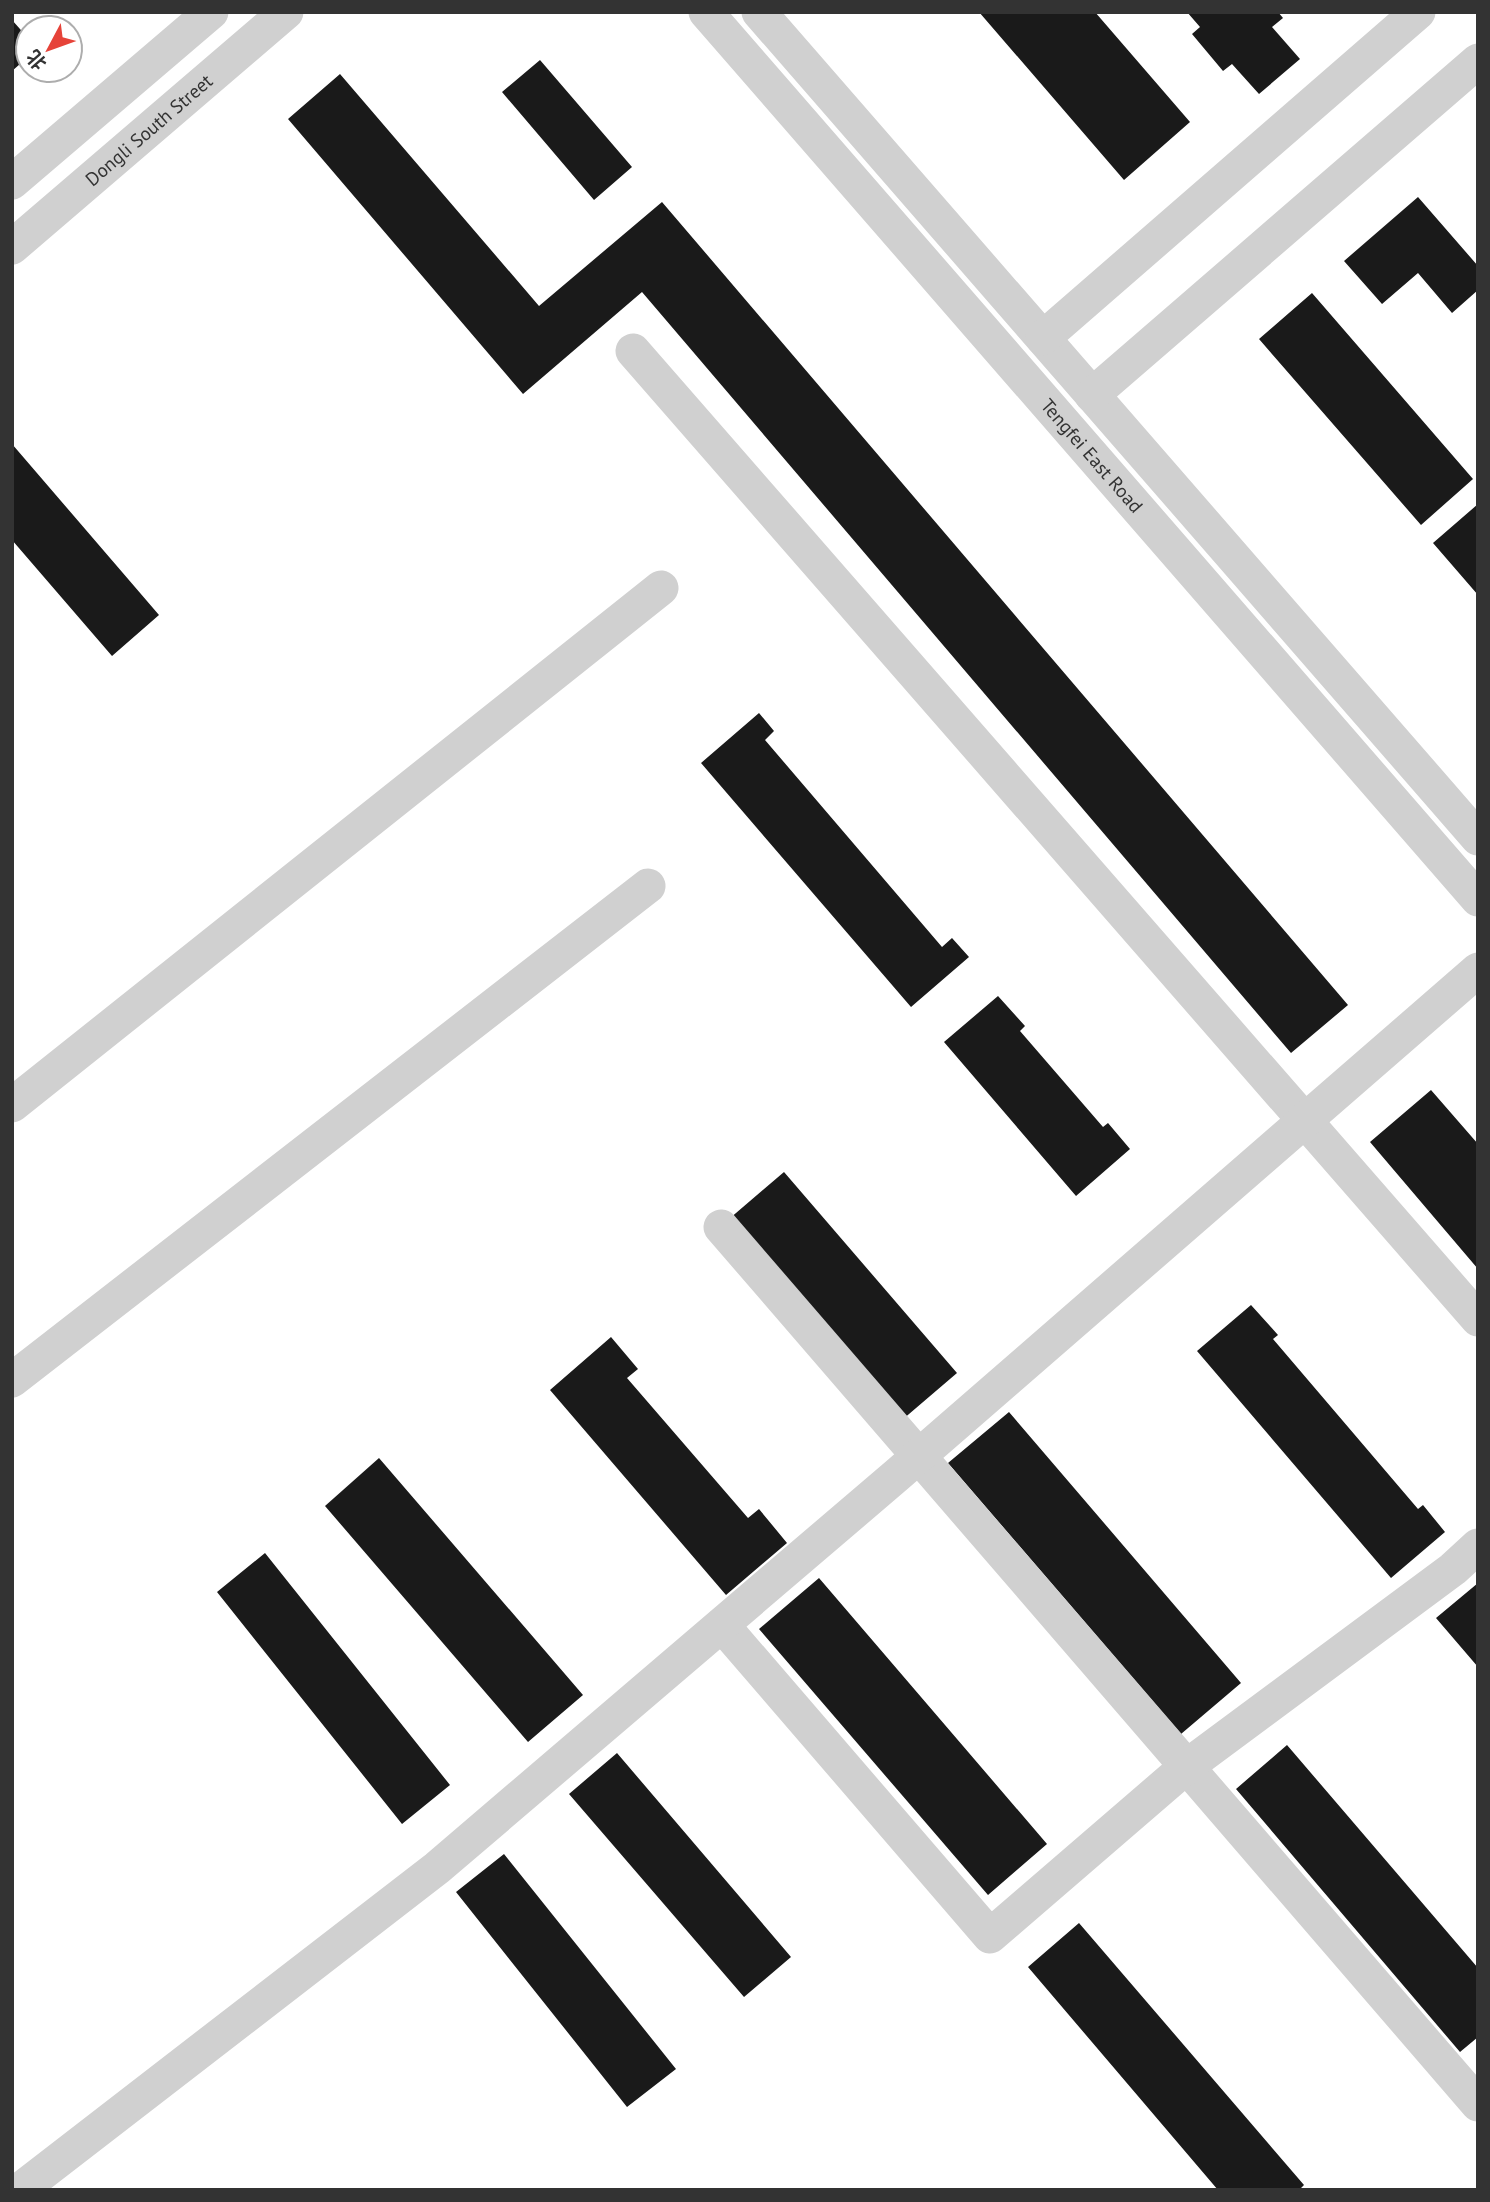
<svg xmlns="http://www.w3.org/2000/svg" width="1490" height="2202" font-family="'PT Sans','Noto Sans SC',sans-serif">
<rect width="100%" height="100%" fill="#fff"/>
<path fill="#1a1a1a" d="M979,12H1095L1190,122L1124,180Z
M1187,12H1278L1283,18L1272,27L1300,59L1259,94L1232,64L1223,71L1192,34L1200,27Z
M12,20L28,38V57L12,71Z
M540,60L632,167L594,200L502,92Z
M340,74L539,306L662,202L1348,1005L1291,1053L642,292L523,394L288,119Z
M1418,197L1478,266V290L1452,313L1418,273L1382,304L1344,261Z
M1312,293L1473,479L1421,525L1259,339Z
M12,444L159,615L112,656L12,540Z
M1478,504V595L1433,543Z
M759,713L774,731L765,740L942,947L952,938L969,957L911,1007L701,763Z
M998,996L1025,1026L1020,1031L1103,1127L1108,1123L1130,1149L1076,1196L944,1042Z
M1431,1090L1478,1144V1269L1370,1142Z
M784,1172L957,1373L902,1420L729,1219Z
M1251,1305L1278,1335L1273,1339L1418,1509L1423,1505L1445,1532L1391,1578L1197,1351Z
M611,1337L638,1369L627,1378L748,1518L759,1509L787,1543L726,1595L550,1390Z
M1009,1412L1241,1683L1181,1734L948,1463Z
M379,1458L583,1695L528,1742L325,1506Z
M265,1553L450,1785L402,1824L217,1592Z
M819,1578L1047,1844L988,1895L759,1629Z
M1478,1583V1667L1436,1618Z
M1287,1745L1478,1968V2037L1460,2052L1236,1789Z
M617,1753L791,1957L744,1997L569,1794Z
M504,1854L676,2069L627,2107L456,1892Z
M1079,1923L1304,2185L1299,2190H1218L1028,1967Z"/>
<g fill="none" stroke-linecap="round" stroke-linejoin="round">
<g stroke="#d0d0d0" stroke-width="35">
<path id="s1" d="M706,12L1478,899"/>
<path d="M759,12L1478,838"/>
<path d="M12,182L211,12"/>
<path id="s2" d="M12,247L286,12"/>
<path d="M1043,338L1418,12"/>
<path d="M633,351L1478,1319"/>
<path d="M1092,395L1478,61"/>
<path d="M12,1105L661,588"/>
<path d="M721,1227L1478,2104"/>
<path d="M12,1380L648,886"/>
<path d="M722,1625L990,1936L1186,1767L1453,1569L1478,1546"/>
<path d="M20,2190L437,1868L897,1475L1478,970"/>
</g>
</g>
<g text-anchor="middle" stroke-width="7" stroke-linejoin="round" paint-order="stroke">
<g font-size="19" fill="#333" stroke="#fff">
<text dy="7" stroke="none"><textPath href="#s2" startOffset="180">Dongli South Street</textPath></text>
<text dy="7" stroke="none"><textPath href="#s1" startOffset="588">Tengfei East Road</textPath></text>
</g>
</g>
<rect width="1490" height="2202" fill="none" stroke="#333333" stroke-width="28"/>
<g transform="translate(49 49) rotate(229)"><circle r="33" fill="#ffffff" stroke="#adadad" stroke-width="2"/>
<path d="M0-5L12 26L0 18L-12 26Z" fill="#e64339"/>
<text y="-10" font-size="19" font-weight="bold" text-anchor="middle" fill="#333333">北</text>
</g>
</svg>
